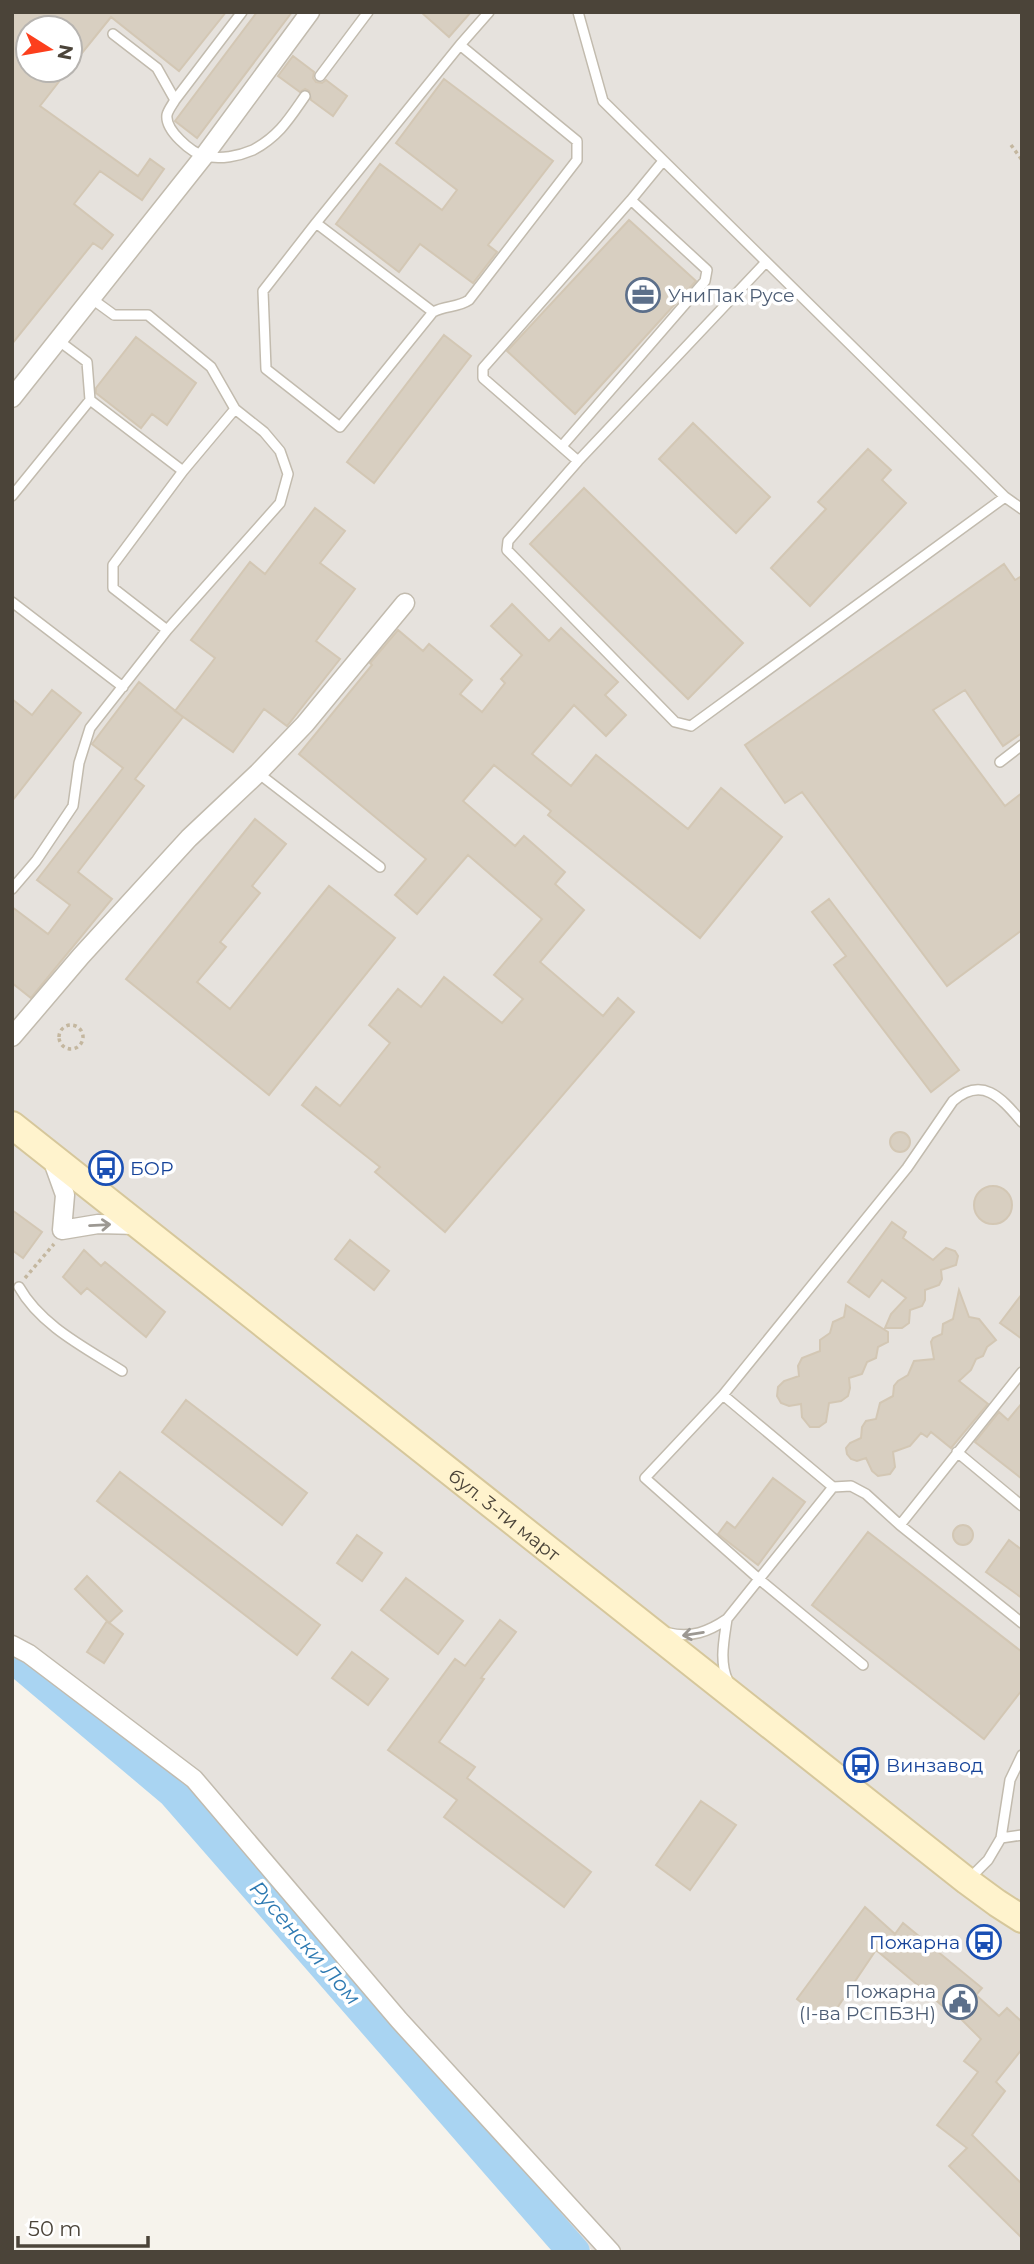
<svg xmlns="http://www.w3.org/2000/svg" width="1034" height="2264" font-family="Montserrat,sans-serif">
<rect width="100%" height="100%" fill="#f6f3ec"/>
<path fill="#e6e2dd" fill-rule="evenodd" d="M12,12H1022V2252H593L408,2035L295,1915L181,1784L12,1648ZM28,28H70V70H28Z"/>
<g fill="none" stroke-linecap="round" stroke-linejoin="round">
<path stroke="#a9d4f2" stroke-width="32" d="M12,1660L21,1664L173,1792L574,2252"/>
</g>
<path fill="#d8cfc1" stroke="#d3c7b4" stroke-width="2" d="M12,12H226L179,71L111,17L70,68V28H28V70H68L40,106L138,176L150,159L164,169L142,200L100,171L74,204L113,235L102,249L93,243L12,344Z
M257,12H292L197,138L175,121Z
M421,12H471L449,37Z
M293,56L314,72L313,78L316,82L322,83L326,80L347,96L333,116L311,100L309,91L305,89L300,92L278,76Z
M444,79L553,161L488,245L497,252L473,283L420,244L399,272L336,224L380,164L442,210L457,190L396,143Z
M629,220L696,281L575,414L507,351Z
M444,335L471,356L374,483L347,462Z
M136,337L196,383L167,425L152,414L141,428L96,393V388Z
M693,423L770,497L736,533L659,459Z
M868,449L891,470L882,480L906,503L810,606L771,568L826,509L818,502Z
M584,488L743,643L688,699L530,544Z
M315,508L345,531L320,563L355,589L316,641L340,659L287,726L264,709L233,752L175,711L215,658L191,640L250,562L265,574Z
M1004,564L1015,580L1022,576V733L1003,746L965,690L933,710L1005,806L1022,793V930L947,986L802,792L785,803L745,745Z
M512,604L549,641L561,628L618,682L605,695L626,715L606,736L574,705L532,754L571,786L596,755L688,829L721,788L782,837L700,938L548,815L551,811L494,765L463,801L515,846L524,836L565,872L555,884L584,910L540,962L603,1016L618,998L634,1012L445,1232L375,1172L380,1167L302,1105L316,1087L340,1106L390,1043L369,1025L398,989L421,1007L444,977L502,1023L523,999L494,975L542,919L468,855L417,914L395,895L426,859L299,754L372,665L370,663L398,630L423,651L429,644L472,680L460,694L482,712L505,683L501,679L522,655L491,626Z
M139,682L183,717L135,779L144,786L78,872L112,899L31,998L12,983V907L48,934L70,905L37,880L123,768L92,744Z
M52,690L81,713L12,801V699L32,715Z
M255,819L286,844L252,886L260,893L220,942L226,947L197,982L230,1009L329,886L395,938L269,1095L126,979Z
M829,899L959,1070L931,1092L834,965L846,956L812,912Z
M890 1142a10 10 0 1 1 20 0a10 10 0 1 1-20 0Z
M974 1205a19 19 0 1 1 38 0a19 19 0 1 1-38 0Z
M12,1210L42,1232L23,1258L12,1250Z
M892,1222L906,1232L903,1238L933,1260L946,1248L955,1251L958,1256L956,1265L941,1270L942,1279L939,1285L925,1290V1300L922,1306L910,1310L909,1323L902,1328H885L891,1314L906,1298L882,1280L869,1297L848,1282Z
M350,1240L389,1271L374,1290L335,1259Z
M84,1250L101,1266L105,1262L165,1312L146,1337L87,1288L81,1294L63,1277Z
M959,1290L969,1317L979,1319L996,1340L987,1347L983,1356L976,1359L971,1370L959,1381L988,1404L951,1448L931,1432L927,1437L921,1433L910,1446L893,1452L895,1467L890,1474L878,1476L872,1471L866,1458L857,1461L851,1459L847,1454L846,1448L850,1443L861,1438L862,1427L866,1421L876,1419L880,1403L893,1396L894,1386L898,1381L908,1375L914,1361L934,1359L931,1342L933,1338L942,1334L943,1324L953,1319Z
M1022,1294V1339L1000,1323Z
M846,1305L888,1332V1342L878,1347L876,1358L867,1362L862,1374L849,1378L850,1388L848,1396L841,1401L829,1403L826,1422L819,1427H810L802,1417L801,1404L789,1406L781,1403L777,1396L778,1387L784,1381L799,1376L798,1366L802,1358L820,1351V1340L830,1333L833,1322L844,1317Z
M186,1400L307,1493L282,1525L162,1432Z
M1022,1403V1479L975,1442L999,1412L1008,1420Z
M120,1472L320,1625L297,1655L97,1501Z
M773,1478L805,1502L758,1565L718,1534L727,1522L735,1528Z
M953 1535a10 10 0 1 1 20 0a10 10 0 1 1-20 0Z
M868,1532L1022,1652V1690L984,1739L812,1605Z
M357,1535L382,1553L362,1581L337,1563Z
M1009,1540L1022,1550V1598L986,1572Z
M87,1576L122,1611L109,1623L75,1589Z
M406,1578L463,1621L438,1654L381,1610Z
M500,1620L516,1632L481,1678L484,1679L439,1742L475,1767L467,1778L591,1872L564,1907L444,1817L457,1800L388,1750L455,1659L465,1666Z
M107,1621L123,1634L104,1663L87,1652Z
M352,1652L388,1679L368,1705L332,1678Z
M701,1801L736,1825L690,1890L656,1865Z
M865,1907L895,1934L903,1923L982,1988L976,1995L999,2016L1007,2008L1022,2022V2049L996,2082L1005,2091L972,2135L1022,2184V2238L949,2166L967,2148L937,2125L978,2072L964,2061L981,2039L959,2017L958,2019L876,1950L827,2023L797,1999Z"/>
<g fill="none" stroke-linecap="round" stroke-linejoin="round">
<g stroke="#c2bbae" stroke-width="12">
<path id="lane" d="M242,12L175,100C173,104 168,110 167,115C165,130 191,153 205,156C220,160 239,156 253,150C279,136 289,119 305,96
M578,12L603,101L1005,497L1022,509
M113,34L157,68L175,100
M320,76L368,12
M316,223L263,291L266,369L340,427L433,312C446,305 457,308 469,300L577,160V141L460,45L489,12
M766,262L578,461L508,541L507,550L675,722L691,726L1005,497
M433,312L316,223L460,45
M59,341L87,362L90,400L183,471L113,565V588L167,630
M562,446L705,281L707,270L631,200L663,161
M578,461L483,378V368L631,200
M183,471L235,409
M12,496L90,400
M12,602L123,687
M1000,762L1022,745
M258,773L380,867
M12,889L36,861L73,806L79,763L90,728L167,630L280,503L288,474L280,451L264,432L235,409L211,367L148,315H114L92,299
M19,1287C41,1326 86,1348 122,1371
M723,1395L907,1168L953,1101C983,1075 1002,1099 1022,1122
M957,1452L1022,1506
M833,1487L723,1395L645,1478L759,1579L863,1665
M900,1525L1022,1372
M727,1619L833,1487L851,1486L866,1494L900,1525L1022,1623
M669,1633C691,1638 708,1632 727,1619C724,1640 719,1662 728,1681
M1001,1838L1022,1835
M969,1879L988,1860L1001,1838L1010,1780L1022,1755"/>
</g>
<g stroke="#c2bbae" stroke-width="21">
<path id="street" d="M12,398L204,156L310,12
M12,1037L81,956L189,838L258,773L305,724L405,603
M52,1159L65,1195L62,1230L98,1224L138,1225
M12,1645L29,1654L194,1779L399,2020L611,2252"/>
</g>
<g stroke="#d6c79b" stroke-width="30">
<g id="secondary">
<path id="s1" d="M12,1125L967,1881L997,1903L1022,1919"/>
</g>
</g>
<path stroke="#c4b79f" stroke-width="3.5" stroke-dasharray="3.5 3.5" stroke-linecap="butt" d="M1011,145L1022,160
M59 1037a12 12 0 1 1 24 0a12 12 0 1 1-24 0Z
M25,1278L54,1244"/>
<use href="#lane" stroke="#fff" stroke-width="9"/>
<use href="#street" stroke="#fff" stroke-width="18"/>
<use href="#secondary" stroke="#fff3cd" stroke-width="26"/>
</g>
<defs><path id="oneway-shaft" d="M-6 0H5M1.5-3L5.5 0L1.5 3" fill="none" stroke-width="1.6" stroke-linecap="round" stroke-linejoin="round" transform="scale(1.75)"/></defs>
<g stroke="#9c9892">
<use href="#oneway-shaft" transform="translate(100 1225) rotate(-3)"/>
<use href="#oneway-shaft" transform="translate(693 1634) rotate(171)"/>
</g>
<defs>
<g id="office-ring" transform="scale(1.75)"><circle r="9.5" fill="#fff" stroke="#5c6f8a" stroke-width="1.5"/><path d="M-6-3h4V-5.5h4V-3h4V5H-6ZM-1-4.5V-3h2v-1.5ZM-6 0V1H6V0Z" fill="#5c6f8a"/></g>
<g id="bus-ring" transform="scale(1.75)"><circle r="9.5" fill="#fff" stroke="#1a4fb4" stroke-width="1.5"/><path d="M-5-6H5V4H4V6H2V4H-2V6H-4V4H-5ZM-3.5-4V0h7V-4ZM-3.5 1.2v1.5H-2V1.2ZM2 1.2v1.5H3.5V1.2Z" fill="#1a4fb4"/></g>
<g id="civic-ring" transform="scale(1.75)"><circle r="9.5" fill="#fff" stroke="#5c6f8a" stroke-width="1.5"/><path d="M-.6-6.5H3V-4.5H.6V-3L4-1V1h2V6H-6V1h2V-1L-.6-3ZM-1.2 2.5V6h2.4V2.5Z" fill="#5c6f8a"/></g>
</defs>
<g fill-rule="evenodd">
<use href="#office-ring" x="643" y="295"/>
<use href="#bus-ring" x="106" y="1168"/>
<use href="#bus-ring" x="861" y="1765"/>
<use href="#bus-ring" x="984" y="1942"/>
<use href="#civic-ring" x="960" y="2002"/>
</g>
<g text-anchor="middle" stroke-width="7" stroke-linejoin="round" paint-order="stroke">
<g font-size="19" fill="#4e5e75" stroke="#fff" text-anchor="start">
<text x="668" y="302">УниПак Русе</text>
<text x="936" y="1998" text-anchor="end">Пожарна<tspan x="936" dy="22">(I-ва РСПБЗН)</tspan></text>
</g>
<g font-size="19" fill="#164399" stroke="#fff" text-anchor="start">
<text x="130" y="1175">БОР</text>
<text x="886" y="1772">Винзавод</text>
<text x="960" y="1949" text-anchor="end">Пожарна</text>
</g>
<g font-size="19" fill="#4b4439" stroke="#fff">
<text dy="7" stroke="none"><textPath href="#s1" startOffset="628">бул. 3-ти март</textPath></text>
</g>
<g font-size="21" font-style="italic" fill="#2e7ab2" stroke="#fff">
<text transform="translate(305 1943) rotate(49)" y="7">Русенски Лом</text>
</g>
</g>
<rect width="1034" height="2264" fill="none" stroke="#4b4439" stroke-width="28"/>
<g transform="translate(49 49) rotate(101)"><circle r="33" fill="#ffffff" stroke="#b7b4b0" stroke-width="2"/>
<path d="M0-5L12 26L0 18L-12 26Z" fill="#fc3f1d"/>
<text y="-10" font-size="19" font-weight="bold" text-anchor="middle" fill="#4b4439">N</text>
</g>
<path d="M18 2236v10h130v-10" fill="none" stroke="#4b4439" stroke-width="3.5"/>
<text x="28" y="2236" font-size="21" fill="#4b4439" stroke="#ffffff" stroke-width="5" paint-order="stroke">50 m</text>
</svg>
